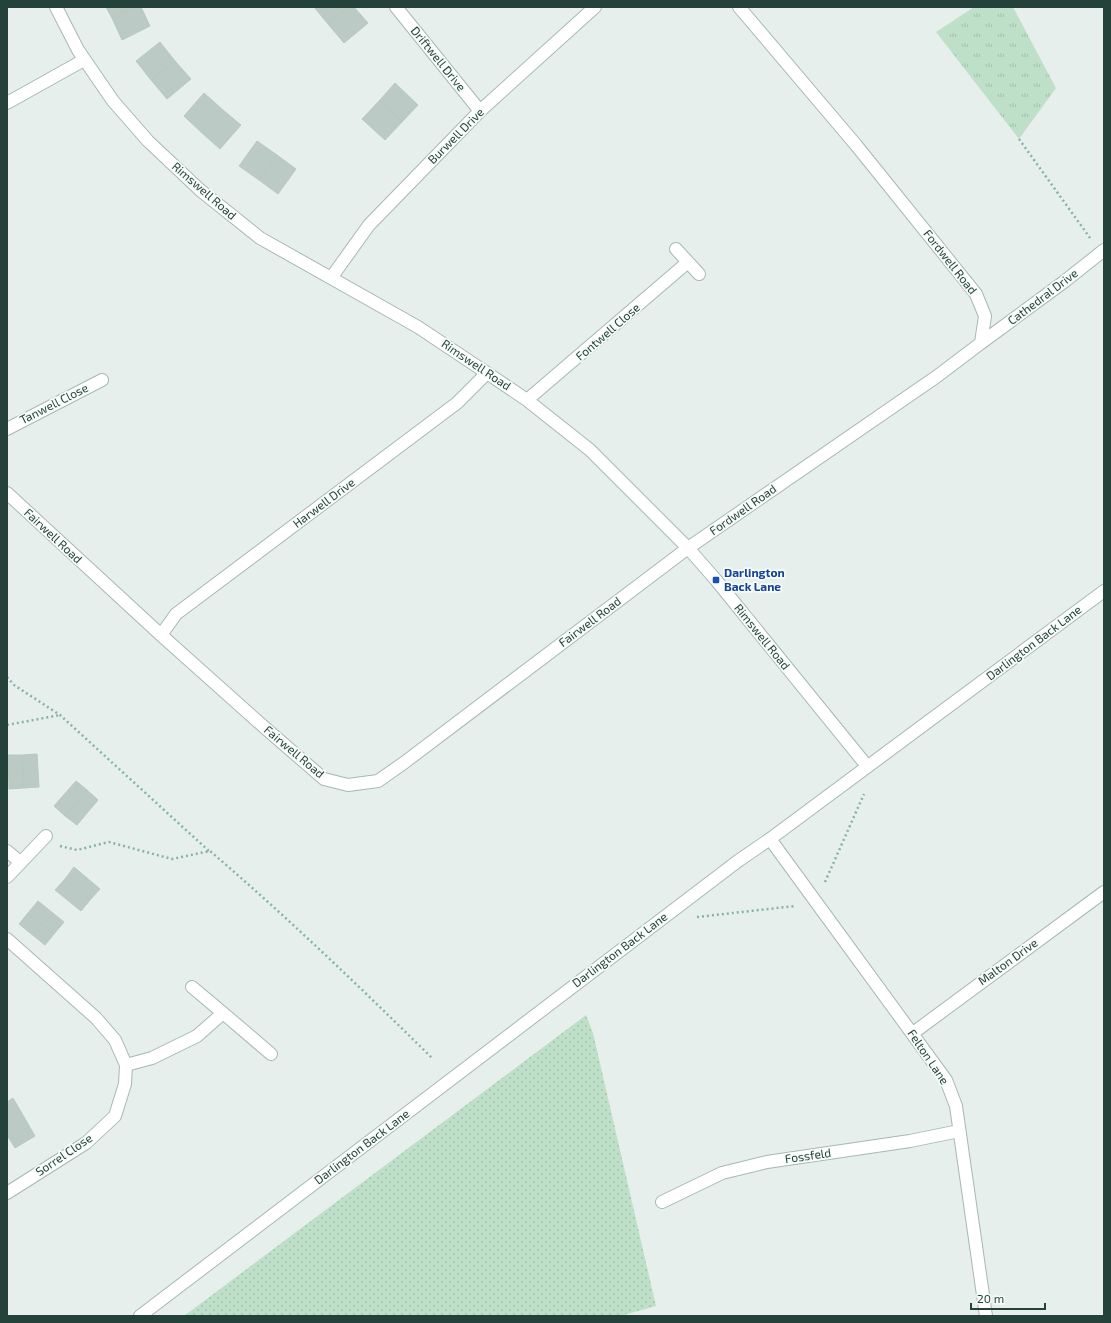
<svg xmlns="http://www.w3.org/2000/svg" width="1111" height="1323" font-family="'Exo 2',sans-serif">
<defs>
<pattern id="grass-tufts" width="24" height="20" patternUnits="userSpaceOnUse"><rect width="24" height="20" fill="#bfe0c8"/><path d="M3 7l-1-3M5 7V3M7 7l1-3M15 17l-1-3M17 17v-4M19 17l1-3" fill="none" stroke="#a4c1ad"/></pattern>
<pattern id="park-dots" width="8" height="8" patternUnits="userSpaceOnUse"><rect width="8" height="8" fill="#bfe0c8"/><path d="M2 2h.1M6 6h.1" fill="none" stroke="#a4c1ad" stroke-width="1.8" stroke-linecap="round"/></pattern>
</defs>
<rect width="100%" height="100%" fill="#e6efeb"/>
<path fill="url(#grass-tufts)" d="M974,7H1013L1056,88L1019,139L936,32Z"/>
<path fill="url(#park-dots)" d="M586,1015L593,1033L656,1306L620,1316H184Z"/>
<path fill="#bbcac4" stroke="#b8c9c2" d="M106,7H134L112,18Z
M134,7H141L150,26L122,40L112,18Z
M314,7H349L328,24Z
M349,7H354L368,23L344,43L328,24Z
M160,42L175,61L151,80L136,61Z
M175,61L191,79L167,99L151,80Z
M395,83L418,105L402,122L379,101Z
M204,93L223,110L202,133L184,116Z
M379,101L402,122L385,140L362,119Z
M223,110L241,125L220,149L202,133Z
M257,141L277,155L259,180L239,166Z
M277,155L296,169L278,194L259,180Z
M37,754L39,787L24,788L22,755Z
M8,755H22L24,788L9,789Z
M76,781L87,790L65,816L54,806Z
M87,790L98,800L77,825L65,816Z
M74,867L100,889L90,900L65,879Z
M65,879L90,900L81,911L55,890Z
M38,901L64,922L54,934L28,913Z
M28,913L54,934L45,945L19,924Z
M13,1098L35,1136L15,1148L7,1135V1102Z"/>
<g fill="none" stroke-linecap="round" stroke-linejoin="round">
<g stroke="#a8b8b2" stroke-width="14">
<path id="minor" d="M56,7L78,50L113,101L148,141L200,190L260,238L418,327L487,373L527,400L590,450L688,548L716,580L867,766
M396,7L480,111
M7,103L84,60
M676,249L699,274
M331,278L369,225L480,111L595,7
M981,343L1065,281L1104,250
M527,400L688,262
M7,429L102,380
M7,493L161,635L264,727L324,779L348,785L378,781L405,762L688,548L936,377L981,343L985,316L976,294L856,145L739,7
M161,635L176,614L457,403L487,373
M770,839L946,1080L956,1106L986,1316
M7,851L20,862
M7,877L46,836
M7,939L96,1018L115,1040L126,1065L125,1084L115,1116L86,1143L7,1193
M192,987L223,1013
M913,1033L1104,892
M126,1065L152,1058L197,1036L223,1013L271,1054
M662,1202L722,1173L767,1162L910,1141L959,1131"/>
</g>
<g stroke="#a8b8b2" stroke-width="14">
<path id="tertiary" d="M140,1316L738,861L770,839L1104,591"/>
</g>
<path stroke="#86b3a5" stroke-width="2.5" stroke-dasharray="2 3" stroke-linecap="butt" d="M1019,139L1090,238
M7,677L14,685L60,715L209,851
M7,725L60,715
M60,846L77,850L109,842L172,859L210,851C287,917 360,987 432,1058
M825,882L864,794
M697,917L795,906"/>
<use href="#minor" stroke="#fff" stroke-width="12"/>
<use href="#tertiary" stroke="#fff" stroke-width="12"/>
</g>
<rect fill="#1a4fb4" stroke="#f7fbf9" stroke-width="1.5" x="712" y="576" width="8" height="8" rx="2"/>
<g text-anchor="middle" stroke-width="3.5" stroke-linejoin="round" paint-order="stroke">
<g font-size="12" fill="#24423a" stroke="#f7fbf9">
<text transform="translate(438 59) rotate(51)" y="4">Driftwell Drive</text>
<text transform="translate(456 136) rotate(-45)" y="4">Burwell Drive</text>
<text transform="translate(204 191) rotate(41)" y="4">Rimswell Road</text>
<text transform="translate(950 262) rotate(52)" y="4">Fordwell Road</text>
<text transform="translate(1043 297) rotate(-37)" y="4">Cathedral Drive</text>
<text transform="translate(608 332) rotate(-41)" y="4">Fontwell Close</text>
<text transform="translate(476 365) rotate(34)" y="4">Rimswell Road</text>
<text transform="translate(54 404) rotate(-27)" y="4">Tanwell Close</text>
<text transform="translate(324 503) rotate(-37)" y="4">Harwell Drive</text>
<text transform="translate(743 510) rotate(-35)" y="4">Fordwell Road</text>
<text transform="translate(53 536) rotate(43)" y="4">Fairwell Road</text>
<text transform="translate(590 622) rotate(-37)" y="4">Fairwell Road</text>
<text transform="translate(762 637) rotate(51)" y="4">Rimswell Road</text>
<text transform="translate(1034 643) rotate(-37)" y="4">Darlington Back Lane</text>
<text transform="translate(294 752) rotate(40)" y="4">Fairwell Road</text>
<text transform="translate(620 950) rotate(-37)" y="4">Darlington Back Lane</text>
<text transform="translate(1008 962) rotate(-36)" y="4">Malton Drive</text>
<text transform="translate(928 1057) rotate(56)" y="4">Felton Lane</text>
<text transform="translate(362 1147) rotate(-37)" y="4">Darlington Back Lane</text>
<text transform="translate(64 1155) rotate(-34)" y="4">Sorrel Close</text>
<text transform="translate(808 1156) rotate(-8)" y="4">Fossfeld</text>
</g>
<g font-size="12" font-weight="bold" fill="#164399" stroke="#f7fbf9" text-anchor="start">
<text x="724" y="577">Darlington<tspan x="724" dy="14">Back Lane</tspan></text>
</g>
</g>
<rect width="1111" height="1323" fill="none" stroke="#24423a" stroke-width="16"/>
<path d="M971 1303v6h74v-6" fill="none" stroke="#24423a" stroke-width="2"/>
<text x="977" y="1303" font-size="12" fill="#24423a" stroke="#f7fbf9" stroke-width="3" paint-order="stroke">20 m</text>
</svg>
